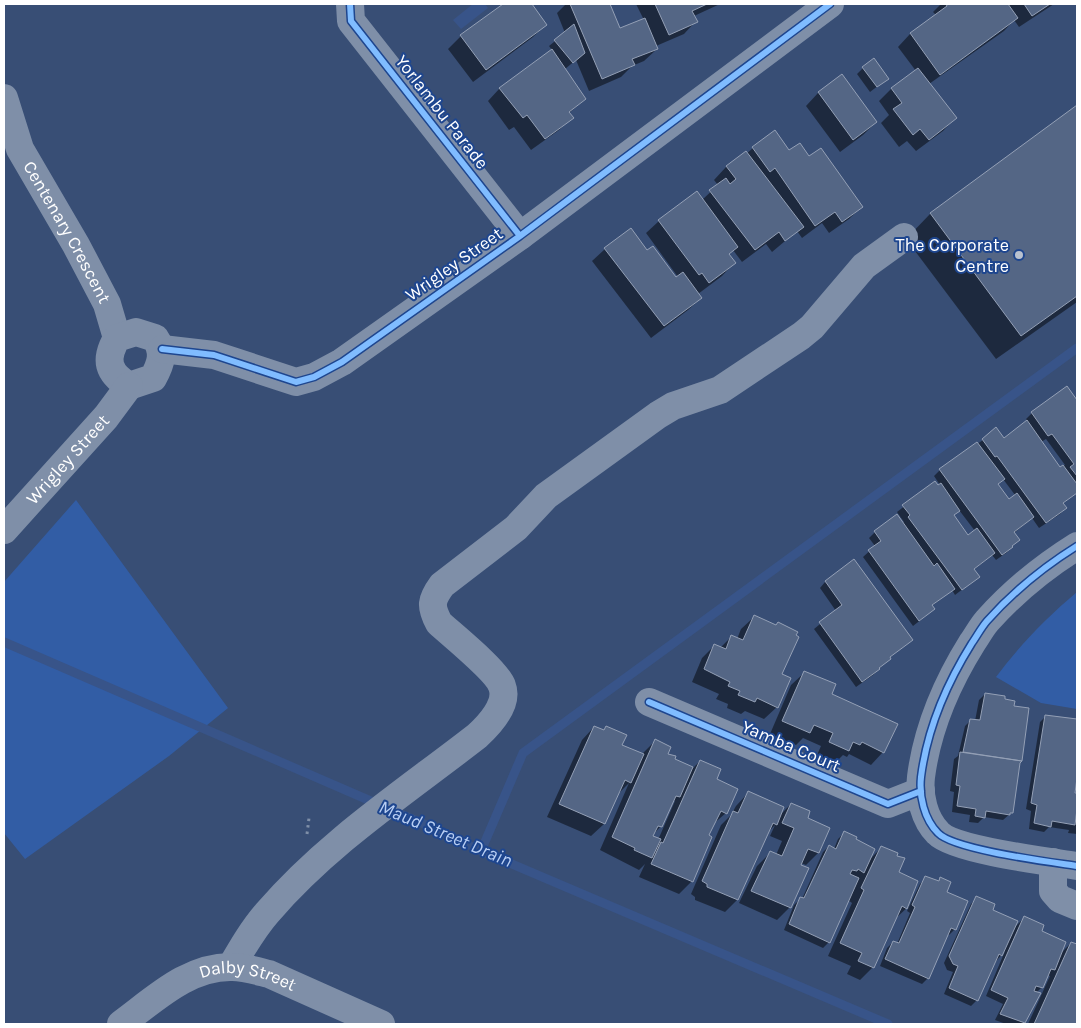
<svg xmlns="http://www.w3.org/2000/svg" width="1081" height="1028" font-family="Karla,sans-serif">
<rect width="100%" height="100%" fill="#384e75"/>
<path fill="#325da5" d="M76,500L228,708L169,756L25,859L4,833V582Z
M1077,592V709L1041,703L996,677C1020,645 1046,618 1077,592Z"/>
<path fill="#385489" d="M473,4H485L488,8L461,29L453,20Z"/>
<path fill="#0007" fill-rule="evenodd" d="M505,4H530L545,25L533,37L473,82L448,49L461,36Z
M566,4H609L620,30L644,20L636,4H720L694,16L696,21L684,34L656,46L657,49L644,61L632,66L621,77L589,91L576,60L565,69L585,99L569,113L572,117L559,130L531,150L514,127L509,130L488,101L500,88L552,50L549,46L565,33L557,13Z
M941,4H1054L1019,27L1014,20L1004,31L929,84L955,118L943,131L916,151L907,141L899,147L881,123L889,115L879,101L891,89L916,71L898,47L910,34L936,15L933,12Z
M863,68L887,79L870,92L857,74Z
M841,76L876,122L863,135L840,152L806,106L818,93Z
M1077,106V302L996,359L906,239L930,214Z
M753,148L789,152L809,158L862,206L849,219L829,233L822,223L802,238L797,231L772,252L766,244L742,262L733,250L728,255L734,263L722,276L698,294L701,298L688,310L651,338L592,261L605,249L647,252L676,279L678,277L646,233L659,221L702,200L718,185L714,180L726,167L746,153V154Z
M1067,388L1077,403V492L1062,504L1065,508L1060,514L1039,528L1032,518L1014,533L1012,547L1006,553L996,560L992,555L973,570L972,582L955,595L952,590L931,606L927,615L913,626L863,557L875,546L869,538L875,532L902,524L904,522L897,512L935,482L938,486L940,485L934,476L940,470L983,440L1003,439L1027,421L1026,419L1032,413ZM1046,439L1065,465L1060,468L1041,442ZM1003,479L1015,495L1008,500L997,485ZM959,510L975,531L968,536L953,516Z
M825,582L911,640L889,658L873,675L856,687L814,629L836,611L820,588Z
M754,617L781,674L777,707L764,719L745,711L741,714L727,708L728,704L716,699L719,694L692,682L702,658L715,645L720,648L731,637L737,639L741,629Z
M804,673L831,694L883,752L871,765L849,754L847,757L843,755L835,763L817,755L821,746L803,738L796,745L770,734L791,685Z
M985,694L1004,700L1013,707L1028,709L1012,812L1003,820L984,817L978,823L969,822L970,815L952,812L954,792L950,791L954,759L958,756L965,726L971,720L975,721L979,700Z
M1046,716L1077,721V776L1074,794H1077V834L1068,833L1069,830L1049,827L1044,832L1029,829L1031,811L1026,809L1040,722Z
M594,727L603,731L606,727L620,746L642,754L655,741L674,760L692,769L700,761L715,780L726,813L712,825L692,881L679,894L639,877L645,864L639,870L600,850L629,783L617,795L604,824L591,836L547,817L582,740ZM673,800L675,801L658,840L651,837L661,826Z
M748,793L779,816L791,804L806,819L818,853L806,865L801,863L799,866L807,869L790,907L777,920L739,903L757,866L770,853L776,855L782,841L770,836L775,825L768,832L737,900L725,912L695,900V897L691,894L721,825L731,815L736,806Z
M844,833L855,840L869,860L881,848L897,873L909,906L895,919L873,967L860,980L847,974L851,966L828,956L852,903L848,900L829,942L823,948L784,930L794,905L800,899H802L823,852L829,846L834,849L838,839Z
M926,878L937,882L940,879L946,893L955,929L949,935L947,934L928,978L922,984L880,966L887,948L893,942L897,944L910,913L907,911L920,884Z
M977,898L991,911L1014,928L1024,918L1040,932L1060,954L1071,943L1077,946V1024H1028L1050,976L1047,975L1042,987L1036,993L1039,994L1022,1024H1006L995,1020L1003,1004L986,996L1005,951L996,961L977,1000L971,1006L944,994L953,972L947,970L944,963L971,904Z"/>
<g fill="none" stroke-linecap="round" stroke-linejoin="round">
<path stroke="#385489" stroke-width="9" d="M4,642L433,828L481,851L888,1024
M481,851L523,753L1077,348"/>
</g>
<path fill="#546685" stroke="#94a0b6" d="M503,4H532L547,25L486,70L460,35Z
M570,4H610L620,28L645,18L658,49L632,59L635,65L602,79Z
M655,4H707L692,11L698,22L669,35Z
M946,4H1008L1018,18L940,75L910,33L947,6Z
M1024,4H1050L1032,16Z
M574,24L585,53L573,63L554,40Z
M552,49L586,99L569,112L574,118L545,139L527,115L523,118L499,88Z
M874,58L889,79L877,87L862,67Z
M918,68L957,118L929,140L920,129L913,135L893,109L902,103L891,88Z
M842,74L877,122L853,140L818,92Z
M1077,105V296L1021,336L930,213Z
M775,130L789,150L800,143L809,156L821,148L863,207L842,222L835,212L815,226L775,168L770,172L752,147Z
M746,151L804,227L785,241L779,232L755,250L709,190L726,178L730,184L736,179L726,166Z
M697,191L738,247L729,254L736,263L709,283L702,273L699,275L658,220Z
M631,228L647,250L653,246L676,277L683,272L702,298L664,326L604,248Z
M1067,386L1077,400V476L1070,467L1074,464L1052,434L1048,436L1031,412Z
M1027,420L1060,467L1063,465L1077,484V493L1063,503L1067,508L1046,523L997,456L995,457L982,439L996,427L1004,438Z
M977,442L1005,479L998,484L1009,499L1017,493L1034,517L1014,532L1020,540L1012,546L1013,547L1002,555L939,469Z
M935,481L938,485L941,483L960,511L954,515L968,535L977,528L995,553L974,569L980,577L962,590L908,517L910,515L902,505Z
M897,514L934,566L937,563L955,589L932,605L935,609L919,621L868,550L881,541L874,531Z
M854,559L913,640L890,657L891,659L879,668L880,669L862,682L819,622L842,605L825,581Z
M754,615L776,625L778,622L798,632L796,635L799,637L782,674L791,678L778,708L757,698L755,702L738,695L740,691L728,686L730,682L704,669L714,644L726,649L731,635L743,640Z
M804,671L836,684L832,694L898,724L884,753L862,742L860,745L853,742L849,751L829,742L833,733L814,725L810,733L782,721Z
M985,693L1005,696V699L1015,701L1014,706L1029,708L1022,761L963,752L970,719L980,720Z
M1045,715L1077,719V778L1075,793H1077V809L1075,825L1052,821L1051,827L1034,823L1037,805L1031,803Z
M594,726L604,730L606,726L627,735L622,745L644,754L631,783L625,780L605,824L559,804Z
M655,739L671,747L668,754L676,756L675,759L693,767L680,797L676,796L662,827L658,826L653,836L661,839L652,858L634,850L635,848L612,837Z
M960,752L1022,761L1020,763L1013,813H1010V815L986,811L985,818L975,816L976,809L957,806L960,786L956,785Z
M700,760L721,769L717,779L738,789L727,814L721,811L709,835L712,837L693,882L651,864L661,842L663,843Z
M748,791L784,807L777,825L773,823L738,900L707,887V884L702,881L733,811L738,813Z
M791,803L810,811L808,818L830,828L819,853L808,849L801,865L809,868L791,908L751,891L770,851L782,856L794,828L782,823Z
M844,831L857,837L856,839L875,849L864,873L858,869L857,871L852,870L850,874L859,878L830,943L789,924L800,897L804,898L829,845L836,849Z
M881,846L898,853L897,856L905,858L899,872L918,881L907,909L902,906L874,968L858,961L862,953L840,943L864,890L861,888Z
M925,876L939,881L940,877L951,882L947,892L968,901L956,930L951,928L929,979L885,959L893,941L899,943L915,907L912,905Z
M976,896L995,904L993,910L1018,921L1002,956L999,954L978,1001L949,988L958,966L953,964L949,956Z
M1024,916L1044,925L1042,931L1066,942L1055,970L1051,969L1043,988L1036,986L1034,991L1041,993L1025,1023L1000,1014L1008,998L991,990Z
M1071,942L1077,944V1024H1034Z"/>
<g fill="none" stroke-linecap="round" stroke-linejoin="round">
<path stroke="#7f8fa8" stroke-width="3" stroke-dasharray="2.5 4" stroke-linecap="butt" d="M307,834L309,818"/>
<g stroke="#7f8fa8" stroke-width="28">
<path d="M350,4L351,21L520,236"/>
<path id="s1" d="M4,98L20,149L76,245L107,304L117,338"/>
<path d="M136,332L155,338C165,352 161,364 153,378L129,386C108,373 104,360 117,338Z"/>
<path d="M162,349L214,355L296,382L314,377L342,362L520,236L830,4"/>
<path id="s2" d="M4,530L106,417L129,386"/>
<path d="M1077,546C1045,566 1012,593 987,621C981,628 977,636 972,643C947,683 927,730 921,777C919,796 924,819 938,833C954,850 1051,862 1077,866"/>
<path d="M649,702L888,804L921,791"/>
<path d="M1053,862V891L1060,899L1077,906"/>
<path d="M231,967C242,948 253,929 267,913C327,843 405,792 477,736C489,725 509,704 502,686C497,671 452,635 439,623C430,606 431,600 442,585L516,528L546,496L658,415L673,406L720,390L801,336L812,327L864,266L904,237"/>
<path id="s3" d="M121,1024C154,1000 188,966 232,967C244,967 257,971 269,974L381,1024"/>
</g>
<g stroke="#1e468f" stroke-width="9">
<path id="cycleway" d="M350,4L351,21L520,236
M162,349L214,355L296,382L314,377L342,362L520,236L830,4
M1077,546C1045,566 1012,593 987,621C981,628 977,636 972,643C947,683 927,730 921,777C919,796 924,819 938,833C954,850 1051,862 1077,866
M649,702L888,804L921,791"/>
</g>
<use href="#cycleway" stroke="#80bcff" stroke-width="6"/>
</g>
<circle fill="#b9c1cf" stroke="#1e468f" stroke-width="2" cx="1019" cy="255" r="5"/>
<g text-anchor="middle" stroke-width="4" stroke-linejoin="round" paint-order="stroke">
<g font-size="18" fill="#fff" stroke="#1e468f">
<text transform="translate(442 112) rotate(52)" y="6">Yorlambu Parade</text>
<text dy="6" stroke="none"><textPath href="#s1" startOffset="149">Centenary Crescent</textPath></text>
<text transform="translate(454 264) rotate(-35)" y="6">Wrigley Street</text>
<text dy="6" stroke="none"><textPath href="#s2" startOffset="95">Wrigley Street</textPath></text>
<text transform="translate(791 746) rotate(23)" y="6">Yamba Court</text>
<text dy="6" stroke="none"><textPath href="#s3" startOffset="144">Dalby Street</textPath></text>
</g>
<g font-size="18" fill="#fff" stroke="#1e468f" text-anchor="end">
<text x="1009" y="251">The Corporate<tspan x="1009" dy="21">Centre</tspan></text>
</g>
<g font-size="19" font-style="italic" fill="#b9cff4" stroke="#1e468f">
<text transform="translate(446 833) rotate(23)" y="7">Maud Street Drain</text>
</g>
</g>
<rect width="1081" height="1028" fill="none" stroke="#ffffff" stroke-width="10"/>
</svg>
